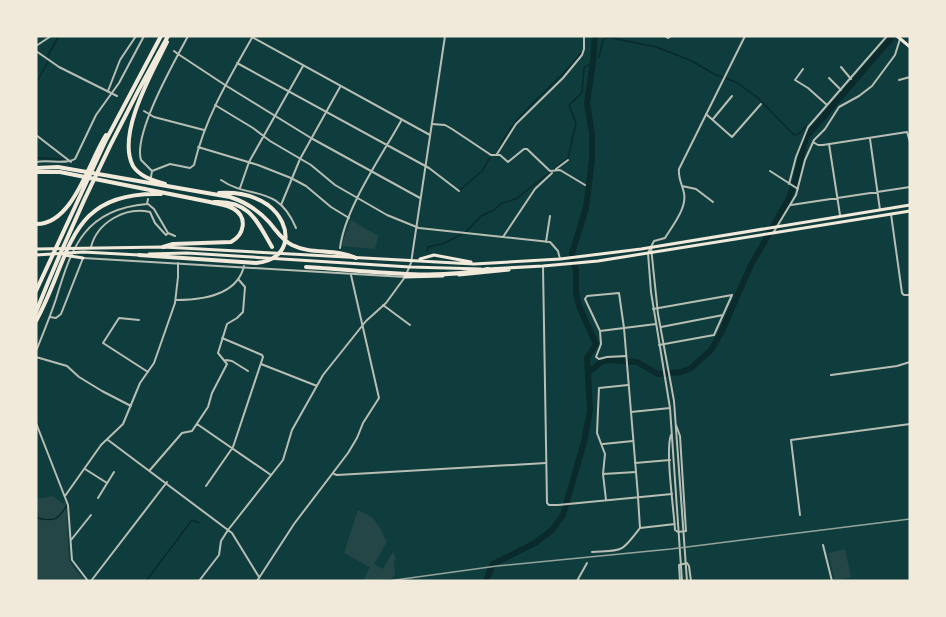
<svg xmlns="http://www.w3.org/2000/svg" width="946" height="617" font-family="Merriweather,serif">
<rect width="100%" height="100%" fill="#0f3d3e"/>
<path fill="#244646" d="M351,220L378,236L375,249L341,246Z
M53,496L63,504L65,502L66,505L69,560L74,568L85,581H36V519L51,520L39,518L36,499Z
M358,510L372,517L380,528L387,542L374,564L383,569L393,552L396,559L394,561L395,575L391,579L363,581L370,567L344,553Z
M845,549L851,577L835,581L828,553Z"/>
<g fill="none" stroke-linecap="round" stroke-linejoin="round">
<path stroke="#0a2a2b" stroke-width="1.5" d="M599,57L603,40L608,37L656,47L690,60L714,74L736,82L757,97L794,135L798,134L807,126
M36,83L48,62V55L59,36
M499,149C513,113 558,85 581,53
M36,158L63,159
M460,190L482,171L490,158
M427,251L428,247L445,243L466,232L481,216L494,210L502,203L516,199L568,158L576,123L569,105L582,93L584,68L593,61
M36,518C54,521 57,522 67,505
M146,581L192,520L199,523"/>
<path stroke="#0a2a2b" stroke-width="6" d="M588,373L601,362L608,360L637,362L658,374L681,372L690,369L711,350L721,333L750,267L788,200L795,182L806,137L893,36
M486,581L493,564L535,543L552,530L563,515L584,442L588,421L590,410L587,358L596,344L579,306L576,293V271L572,253L586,208L592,159V134L587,103L593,61L595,36"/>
<path stroke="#b8beb3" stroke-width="2" d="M188,36C174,62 133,134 141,160L152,171L170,164L190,168L194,165C205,118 229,78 253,36
M665,36L668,38L671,36
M36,51L59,67L117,96
M178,54L225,85
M237,63L429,168L459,191
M841,67L851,79
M803,69L795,80L808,88L827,105
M829,78L841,90
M899,80L910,77
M108,91L120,60L136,36
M215,105L253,128L270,141L311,165L335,185L387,215L419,228L550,242L558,251L560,259
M144,111L154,117L204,130
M706,114L732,137L761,104
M713,119L732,96
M432,124L445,125L452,129L491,155H500L508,162L524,149H527L550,171L560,170L585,185
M36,135L71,162
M870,139L880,210
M813,142L818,145H823L907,132L910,142
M829,144L840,215
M198,147L258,165L291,178L306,186L331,207L349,218
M497,154L516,124L563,78L582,55L584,49V36
M556,169L568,160
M770,171L798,189
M221,180C250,200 277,183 296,228
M789,184L796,157L808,127L887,36
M682,186L696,189L713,202
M240,188L249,162L303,66
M148,204L154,209L168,233
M791,205L910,187
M891,214L902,293L904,295H910
M773,233L796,195L805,160L814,140L825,129L839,107L859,96L872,86L895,55L900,39
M503,237L535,189L552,173
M546,242L550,216
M91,247C97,223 125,206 150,212L155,223L165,234L166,235L168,233L175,236
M651,247L654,241L665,238C673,225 687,208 684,193C682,184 678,178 679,169L745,36
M340,248C345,208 381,157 401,121
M176,300C202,300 237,296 244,266
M383,305L410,325
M653,309L732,295
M50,317L56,318L61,314L83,258
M139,320L119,318L103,343L148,372
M661,327L723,315
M600,331L624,328L619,293L587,296L585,299L600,331L601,344L596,357L599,359L607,357L626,356
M659,345L714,335L732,295
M36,357L67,366L79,377L102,391L131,406
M226,360L232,361L248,371
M261,364L317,386
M831,375L897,366L910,362
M36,423L68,505L72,560L88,581
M197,424L271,475
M671,435C665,450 674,511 675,530L678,532L686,531L680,436L676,425
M108,440L232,533L259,577
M603,444L633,441
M635,463L670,460
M85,469L107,483
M150,470L182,433L192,431L208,407L212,393L227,364L218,353L227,324L237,318L243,312L245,287L239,280
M334,474L337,475L546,463
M603,474L636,472
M206,486L233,447L263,357L262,355L222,338
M65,496L101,445L123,424L140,383L154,363L175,303L178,277V263
M98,498L114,472
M606,500L603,474L605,454L597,433L599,388L628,385
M800,515L791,440L910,424
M640,528L675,524
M71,540L91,515
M823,545L832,581
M592,552C624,550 621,553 640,528L638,497
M91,581L167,482
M199,581L219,555L221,541L228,530L283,460L292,430L323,375L366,321L386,303L405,277
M257,581L294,524L348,453L357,438L363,423L379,398L351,275
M577,581L587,563
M680,581L679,565L687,563L689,566L691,581"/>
<path stroke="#b8beb3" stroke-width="2" d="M252,37L430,135
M36,46L51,36
M174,51L178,54
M225,85L311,138L420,198
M36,162C48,159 65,165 75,159L96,115L119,83L144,36
M151,177L152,171
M281,205L300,159L340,87
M651,247L648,253L651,292L670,408L682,581
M651,247L658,314L674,401L687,581
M83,258L405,277L411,263L445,36
M543,267L547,503L549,505H558L672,494
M36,351C43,334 50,317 56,299C72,246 85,209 147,204L148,199
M631,412L670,408
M638,496L624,328L656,324"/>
<path stroke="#f1e9da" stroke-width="3" d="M897,36L910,47"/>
<path stroke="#f1e9da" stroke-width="3" d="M36,249L163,247L474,264L560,259L641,249L910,205
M149,254L187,253L410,267L481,269
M36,255L83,252L139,255
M64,255L83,258
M420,259L434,255L471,262
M487,269L543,266L598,261L910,211
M459,275L509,270
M405,277L443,276"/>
<path stroke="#f1e9da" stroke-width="4" d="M36,168L58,167L230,197C245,202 258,210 269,222C276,230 282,240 292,245C312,255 335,248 356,258
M36,172H60L210,202C218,204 228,205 234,209C248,218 244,235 231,242L173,244L163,247
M165,184C153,180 140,177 133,166C116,134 153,71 167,42
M214,202C249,200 257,221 272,247
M36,224C73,225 89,161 106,135
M139,255L256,263C292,260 294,225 268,205C254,195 236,192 219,193
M306,267C362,270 433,281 488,269
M36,291L106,140L161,36
M36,312C74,217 118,125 168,36
M36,321C72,256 66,191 161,194"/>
<path stroke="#97a49c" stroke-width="1.5" d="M388,581L497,566L671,549L910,519"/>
</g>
<rect width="946" height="617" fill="none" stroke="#f1e9da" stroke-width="75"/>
</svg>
